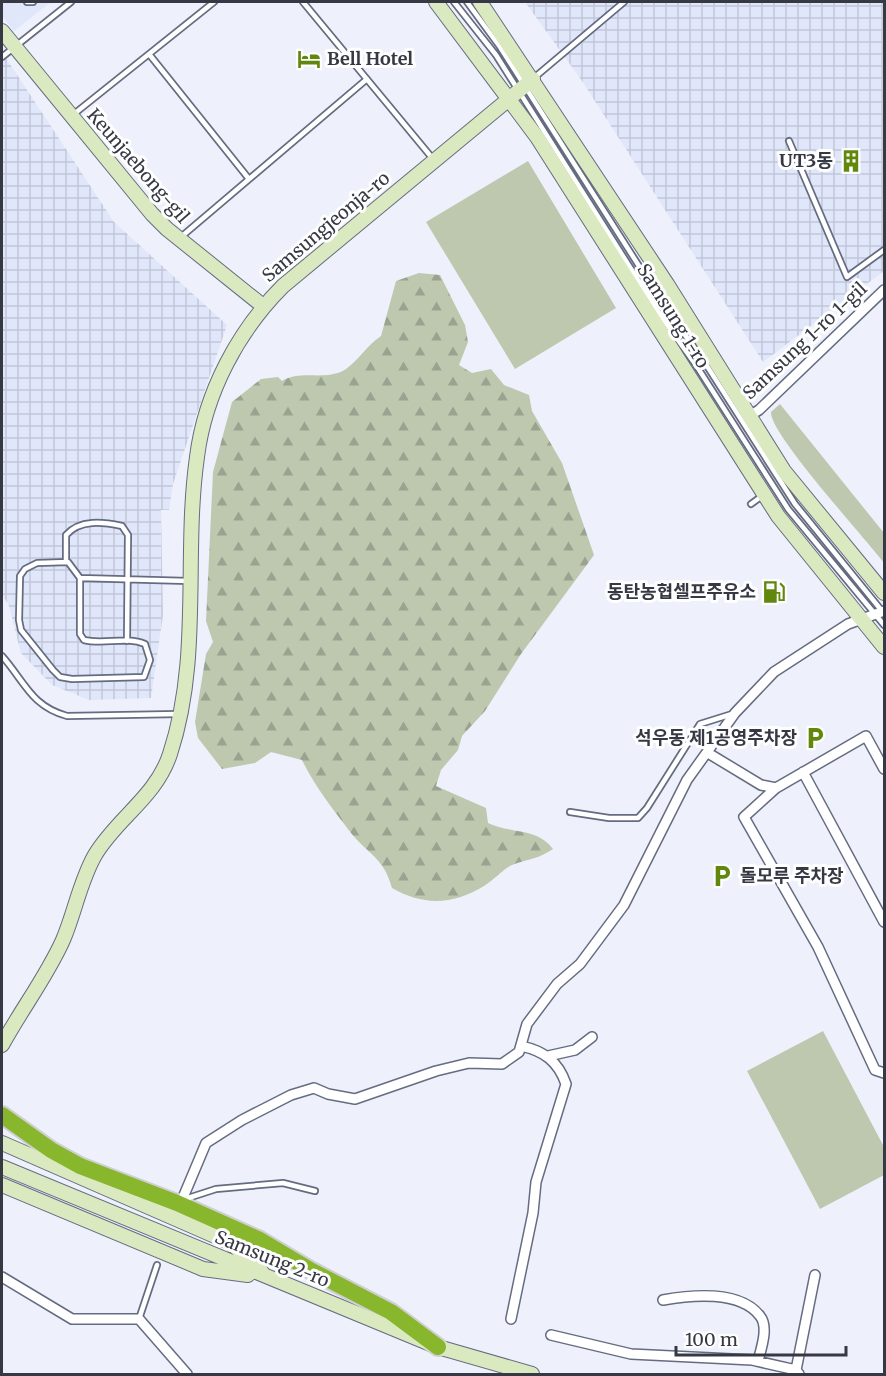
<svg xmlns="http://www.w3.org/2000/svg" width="886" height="1376" font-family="Merriweather,'Noto Sans KR',serif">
<defs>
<pattern id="industrial-grid" width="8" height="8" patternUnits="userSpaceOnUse" patternTransform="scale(1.5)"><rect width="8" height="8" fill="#e1e7fa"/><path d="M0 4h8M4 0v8" fill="none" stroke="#c2c7d8"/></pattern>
<pattern id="forest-firs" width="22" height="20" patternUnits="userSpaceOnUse" patternTransform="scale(1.5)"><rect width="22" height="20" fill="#bdc8af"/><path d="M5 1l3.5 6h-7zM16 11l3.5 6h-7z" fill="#9aa390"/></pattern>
</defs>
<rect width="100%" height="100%" fill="#eef1fb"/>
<path fill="#e1e7fa" d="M2,2H51L14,31L2,16Z"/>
<path fill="url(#industrial-grid)" d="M525,2H884V271L763,362L582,81Z
M2,52L114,222L227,325L173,484L169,510H161L163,615L151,698L89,700L52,685L21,653L9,606L2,594Z"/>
<path fill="#bdc8af" d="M528,161L616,308L515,369L426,222Z
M780,404L884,533V563C866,539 769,433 771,412Z
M823,1031L884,1147V1175L820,1209L747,1071Z"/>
<path fill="url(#forest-firs)" d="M419,273L440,275L465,325L468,342L459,365L472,373L491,369L504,385L529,395L532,411L562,463L594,555L521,654L485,711L462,736L458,750L441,770L436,786L486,808L488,823C510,834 537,827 553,849C535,861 528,858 510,866C501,871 494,880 484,886C453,905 423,906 392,888C384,858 369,855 351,833C333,809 315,787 302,760L271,752L255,763L222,769L198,738L195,722L206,654L213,642L206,621L213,472L232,402L261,379L278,377L282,381C301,369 326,382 346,369C359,360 367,345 381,336L396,281Z"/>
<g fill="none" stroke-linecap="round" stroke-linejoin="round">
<g stroke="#656c81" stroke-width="8">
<path id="lane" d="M27,2H33
M303,2L433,159
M454,2L496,55L662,318L696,365L788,509L884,625
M467,2L500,47L665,307L707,366L795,504L882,611
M149,54L249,179
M2,57L71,2
M535,77L624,2
M74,114L214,2
M789,141L847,277L884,250
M181,237L367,79
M751,504L762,496
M66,562V535C80,519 103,522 122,526L128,535L127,641
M68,562L80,578V634L84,640C104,645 126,636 145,644L150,660L144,677L72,679L60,677L53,670L21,630L19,620L20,576L25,569L37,563Z
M80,578L189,581
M2,656C25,682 31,706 67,716L179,714
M570,812L609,818H638L647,808L700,724L732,714
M182,1200L216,1189L283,1183L315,1191
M139,1319L157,1265"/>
</g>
<g stroke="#656c81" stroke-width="12">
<path id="street" d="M749,416L759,410L884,290
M708,753L761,785L776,788
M884,769L866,736L776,788L744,817L818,947L875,1070L884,1073
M803,772L884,922
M548,1056L575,1050L592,1037
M182,1200L206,1143L242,1120L291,1095L314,1088L328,1094L355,1099L436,1071L469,1063L502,1064L519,1052L527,1024L557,984L580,964L624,905L687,780L735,713L774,672L848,624L884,611
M2,1277L72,1319H139L187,1374
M663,1300C691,1295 740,1290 760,1316C769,1327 761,1349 758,1361
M511,1319L533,1213L536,1182L566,1084C558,1061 544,1051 521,1046
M551,1335L631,1354L752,1360L796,1370L799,1374
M796,1370L815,1275"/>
</g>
<g stroke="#656c81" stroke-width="16">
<path id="secondary" d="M436,2L537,137L778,516L884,647
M480,2L667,284L784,471L884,593
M2,31L152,214L167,229L263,306
M2,1045C21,1010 47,976 63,940C75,912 80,881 95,855C117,818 156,797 170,754C202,657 183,556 197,457C205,393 238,331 283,286L533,79
M2,1143L231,1243L262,1272
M2,1167L438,1347L532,1374
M2,1185L203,1269L248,1275"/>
</g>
<g stroke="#cfcfd2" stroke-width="20">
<path id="highway" d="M2,1115L51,1150L80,1166L177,1203L260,1240L312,1271L391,1312L438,1347"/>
</g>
<use href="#lane" stroke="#fff" stroke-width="4.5"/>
<use href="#street" stroke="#fff" stroke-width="9"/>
<use href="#secondary" stroke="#dbe9c0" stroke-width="14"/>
<use href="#highway" stroke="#88b72d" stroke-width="16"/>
</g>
<defs>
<g id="hotel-bare" transform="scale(1.8)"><path d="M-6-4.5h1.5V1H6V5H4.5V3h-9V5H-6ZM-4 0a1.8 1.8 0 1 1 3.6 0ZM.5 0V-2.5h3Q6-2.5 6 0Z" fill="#61870d" stroke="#fefefe" stroke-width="2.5" paint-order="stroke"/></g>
<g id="building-bare" transform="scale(1.8)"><path d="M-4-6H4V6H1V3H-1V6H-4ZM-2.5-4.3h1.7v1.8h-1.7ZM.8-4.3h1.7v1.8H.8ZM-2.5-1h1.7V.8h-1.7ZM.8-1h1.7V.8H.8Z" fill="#61870d" stroke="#fefefe" stroke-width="2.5" paint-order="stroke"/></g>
<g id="fuel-bare" transform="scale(1.8)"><path d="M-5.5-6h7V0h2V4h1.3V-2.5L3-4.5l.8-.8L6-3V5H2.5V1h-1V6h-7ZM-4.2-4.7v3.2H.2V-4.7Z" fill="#61870d" stroke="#fefefe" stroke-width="2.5" paint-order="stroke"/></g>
<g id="parking-bare" transform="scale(1.8)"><path d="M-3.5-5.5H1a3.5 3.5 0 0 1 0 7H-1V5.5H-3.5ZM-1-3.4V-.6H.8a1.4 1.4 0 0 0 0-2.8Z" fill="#61870d" stroke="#fefefe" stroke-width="2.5" paint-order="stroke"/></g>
</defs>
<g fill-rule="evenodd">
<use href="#hotel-bare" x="309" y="59"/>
<use href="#building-bare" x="851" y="161"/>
<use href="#fuel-bare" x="774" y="592"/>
<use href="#parking-bare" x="815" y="738"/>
<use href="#parking-bare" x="722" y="876"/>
</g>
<g text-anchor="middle" stroke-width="6" stroke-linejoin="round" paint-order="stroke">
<g font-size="18" font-weight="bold" fill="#363943" stroke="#fefefe" text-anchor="end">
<text x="327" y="65" text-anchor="start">Bell Hotel</text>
<text x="833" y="167">UT3동</text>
<text x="756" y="598">동탄농협셀프주유소</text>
<text x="797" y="744">석우동 제1공영주차장</text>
<text x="740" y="882" text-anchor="start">돌모루 주차장</text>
</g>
<g font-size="18" fill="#363943" stroke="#fefefe">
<text transform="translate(138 166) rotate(49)" y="6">Keunjaebong-gil</text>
<text transform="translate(326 227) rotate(-40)" y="6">Samsungjeonja-ro</text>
<text transform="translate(673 316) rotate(58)" y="6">Samsung 1-ro</text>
<text transform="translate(805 341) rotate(-43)" y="6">Samsung 1-ro 1-gil</text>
<text transform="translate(272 1259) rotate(22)" y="6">Samsung 2-ro</text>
</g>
</g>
<rect width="886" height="1376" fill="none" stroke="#363943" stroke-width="6"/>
<path d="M676 1346v9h170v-9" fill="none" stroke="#363943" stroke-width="3"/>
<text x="685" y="1346" font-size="18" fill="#363943" stroke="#fefefe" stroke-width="4.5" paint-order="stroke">100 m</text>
</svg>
